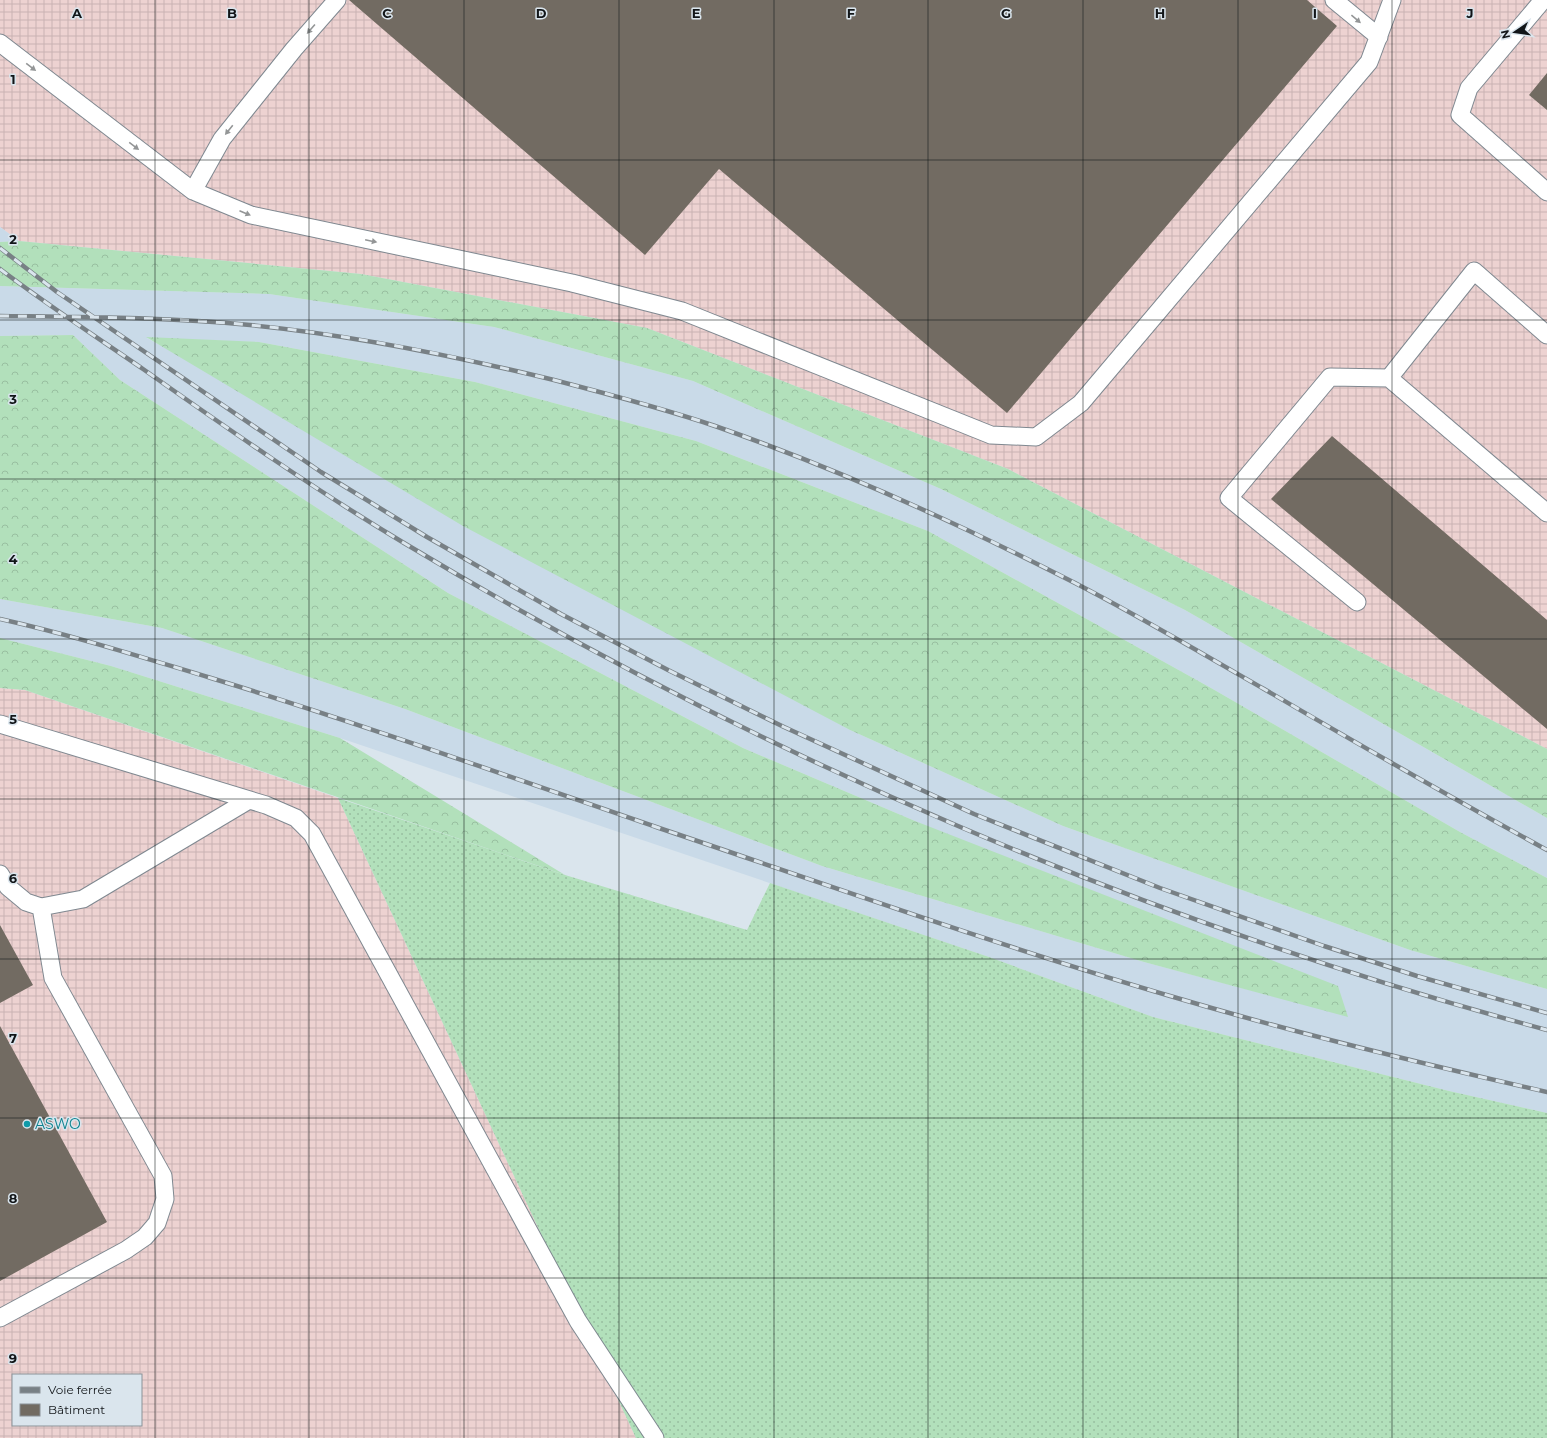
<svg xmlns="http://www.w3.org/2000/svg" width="1547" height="1438" font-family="Montserrat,sans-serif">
<defs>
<pattern id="industrial-grid" width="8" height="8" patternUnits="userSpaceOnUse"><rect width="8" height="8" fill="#edd2d1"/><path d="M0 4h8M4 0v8" fill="none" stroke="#cab3b3"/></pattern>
<pattern id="grass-dots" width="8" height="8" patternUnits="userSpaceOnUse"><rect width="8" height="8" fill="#b2e0bb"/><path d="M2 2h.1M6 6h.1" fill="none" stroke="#98bfa0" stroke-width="1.8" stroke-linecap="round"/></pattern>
<pattern id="forest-crowns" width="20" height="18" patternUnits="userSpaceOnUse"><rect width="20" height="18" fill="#b2e0bb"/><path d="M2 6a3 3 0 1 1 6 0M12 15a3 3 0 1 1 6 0" fill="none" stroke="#98bfa0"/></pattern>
</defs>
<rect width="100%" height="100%" fill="#dae5ed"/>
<path fill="url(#industrial-grid)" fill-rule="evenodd" d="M0,0H1547V749L1008,469L647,328L361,274L19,241L0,227Z
M0,688L25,690L338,798L636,1438H0ZM13,1375H141V1425H13Z"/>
<path fill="#c9dae8" d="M0,227L19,241L0,242Z
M0,286L269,294L494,327L693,381L941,489L1185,610L1547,818V878L1460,832L1211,688L928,531L696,441L475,382L259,342L147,338L850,730L1063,826L1410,950L1547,989V1113L1449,1091L1153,1017L989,957L340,738L111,666L0,638V599L162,628L405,709L822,866L1144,962L1348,1016L915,821L743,748L448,593L120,380L73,335L0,336Z"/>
<path fill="url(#grass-dots)" d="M338,798L565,875L747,930L770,883L989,957L1153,1017L1449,1091L1547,1113V1438H636Z"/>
<path fill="url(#forest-crowns)" d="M19,241L361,274L647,328L1008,469L1547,749V818L1185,610L941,489L693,381L494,327L269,294L0,286V242Z
M73,335L120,380L448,593L743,748L915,821L1338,986L1348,1017L1144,962L822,866L405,709L162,628L0,599V336Z
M146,337L259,342L475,382L696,441L928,531L1211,688L1460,832L1547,878V989L1410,950L1063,826L850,730L463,526Z
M0,638L111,666L340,738L565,875L25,690L0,688Z"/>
<path fill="#726b62" d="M349,0H1307L1337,26L1007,413L719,169L645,255Z
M1547,73V110L1529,95Z
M1332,436L1547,620V729L1271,499Z
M0,925L33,985L0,1003Z
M0,1026L107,1222L0,1281Z"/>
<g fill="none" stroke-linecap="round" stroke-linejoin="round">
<g stroke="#7f8890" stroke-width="19">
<path id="lane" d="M1334,0L1379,37
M1543,0L1469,88L1460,115L1547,192
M0,43L193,191L251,215L572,283L682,311L991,435L1036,437L1081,403L1369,62L1392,0
M193,191L222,139L294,49L337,0
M1547,335L1474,271L1389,378L1547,513
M1357,602L1229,498L1330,377L1389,378
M0,724L266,805L296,818L312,834L578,1321L655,1438
M0,874L8,887L26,902L41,907L83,899L249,800
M0,1318L126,1250L145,1237L157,1223L165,1199L163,1176L53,978L41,907"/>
</g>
<use href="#lane" stroke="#fff" stroke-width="17"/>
<g stroke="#788085" stroke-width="4.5">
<path id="rail" d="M0,248L57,292L321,472L427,537L561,614L668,670L784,727L974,814L1160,888L1324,946L1417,976L1547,1013
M0,269C46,304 95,336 143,369C228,429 314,489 404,543C760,757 1146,922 1547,1030
M0,316C83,317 167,317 250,325C353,335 455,356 554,380C608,394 662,408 715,426C838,469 958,523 1075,583C1139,616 1201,653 1264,689C1358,744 1452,798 1547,850
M0,619C72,635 141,657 211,678C362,724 510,777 659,828C831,886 1002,947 1177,998C1299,1034 1423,1064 1547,1092"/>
</g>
<use href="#rail" stroke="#dae5ed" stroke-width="3" stroke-dasharray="9" stroke-linecap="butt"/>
</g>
<defs><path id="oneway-solid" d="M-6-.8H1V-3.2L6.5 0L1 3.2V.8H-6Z"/></defs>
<g fill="#949697">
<use href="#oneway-solid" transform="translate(1356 19) rotate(40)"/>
<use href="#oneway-solid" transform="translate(311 29) rotate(131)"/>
<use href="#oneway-solid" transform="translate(31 67) rotate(37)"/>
<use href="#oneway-solid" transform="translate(229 130) rotate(129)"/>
<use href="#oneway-solid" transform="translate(134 146) rotate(37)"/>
<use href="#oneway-solid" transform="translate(245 213) rotate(23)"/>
<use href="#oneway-solid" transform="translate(371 241) rotate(12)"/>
</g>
<path fill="none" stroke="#111518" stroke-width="1" stroke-opacity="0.55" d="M155,0V1438M309,0V1438M464,0V1438M619,0V1438M774,0V1438M928,0V1438M1083,0V1438M1238,0V1438M1392,0V1438M0,160H1547M0,320H1547M0,479H1547M0,639H1547M0,799H1547M0,959H1547M0,1118H1547M0,1278H1547"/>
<circle fill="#0f9aa8" stroke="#dae5ed" stroke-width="1.5" cx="27" cy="1124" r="4"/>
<g text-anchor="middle" stroke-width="3" stroke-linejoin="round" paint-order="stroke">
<g font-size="14" fill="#0d838f" stroke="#dae5ed" text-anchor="start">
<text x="35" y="1129">ASWO</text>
</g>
</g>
<g font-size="13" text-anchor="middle" font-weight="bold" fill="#111518" stroke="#dae5ed" stroke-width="3" stroke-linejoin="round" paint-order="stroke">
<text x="77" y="18">A</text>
<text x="232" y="18">B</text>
<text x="387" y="18">C</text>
<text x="541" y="18">D</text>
<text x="696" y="18">E</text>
<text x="851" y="18">F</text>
<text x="1006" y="18">G</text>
<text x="1160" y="18">H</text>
<text x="1315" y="18">I</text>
<text x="1470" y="18">J</text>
<text x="13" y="84">1</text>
<text x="13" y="244">2</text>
<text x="13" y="404">3</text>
<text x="13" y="564">4</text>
<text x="13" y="724">5</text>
<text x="13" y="883">6</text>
<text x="13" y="1043">7</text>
<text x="13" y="1203">8</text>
<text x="13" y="1363">9</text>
</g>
<rect x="12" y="1374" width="130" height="52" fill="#dae5ed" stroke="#8a9298"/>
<rect x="20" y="1387" width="20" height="6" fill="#788085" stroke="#8a9298"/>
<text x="48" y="1394" font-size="12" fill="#111518">Voie ferrée</text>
<rect x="20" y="1404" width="20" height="12" fill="#726b62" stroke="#8a9298"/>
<text x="48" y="1414" font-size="12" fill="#111518">Bâtiment</text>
<g transform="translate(1515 32) rotate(257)" stroke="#dae5ed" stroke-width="3" paint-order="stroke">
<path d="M0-3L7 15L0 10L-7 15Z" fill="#111518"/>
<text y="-6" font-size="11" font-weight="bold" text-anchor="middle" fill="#111518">N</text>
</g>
</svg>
